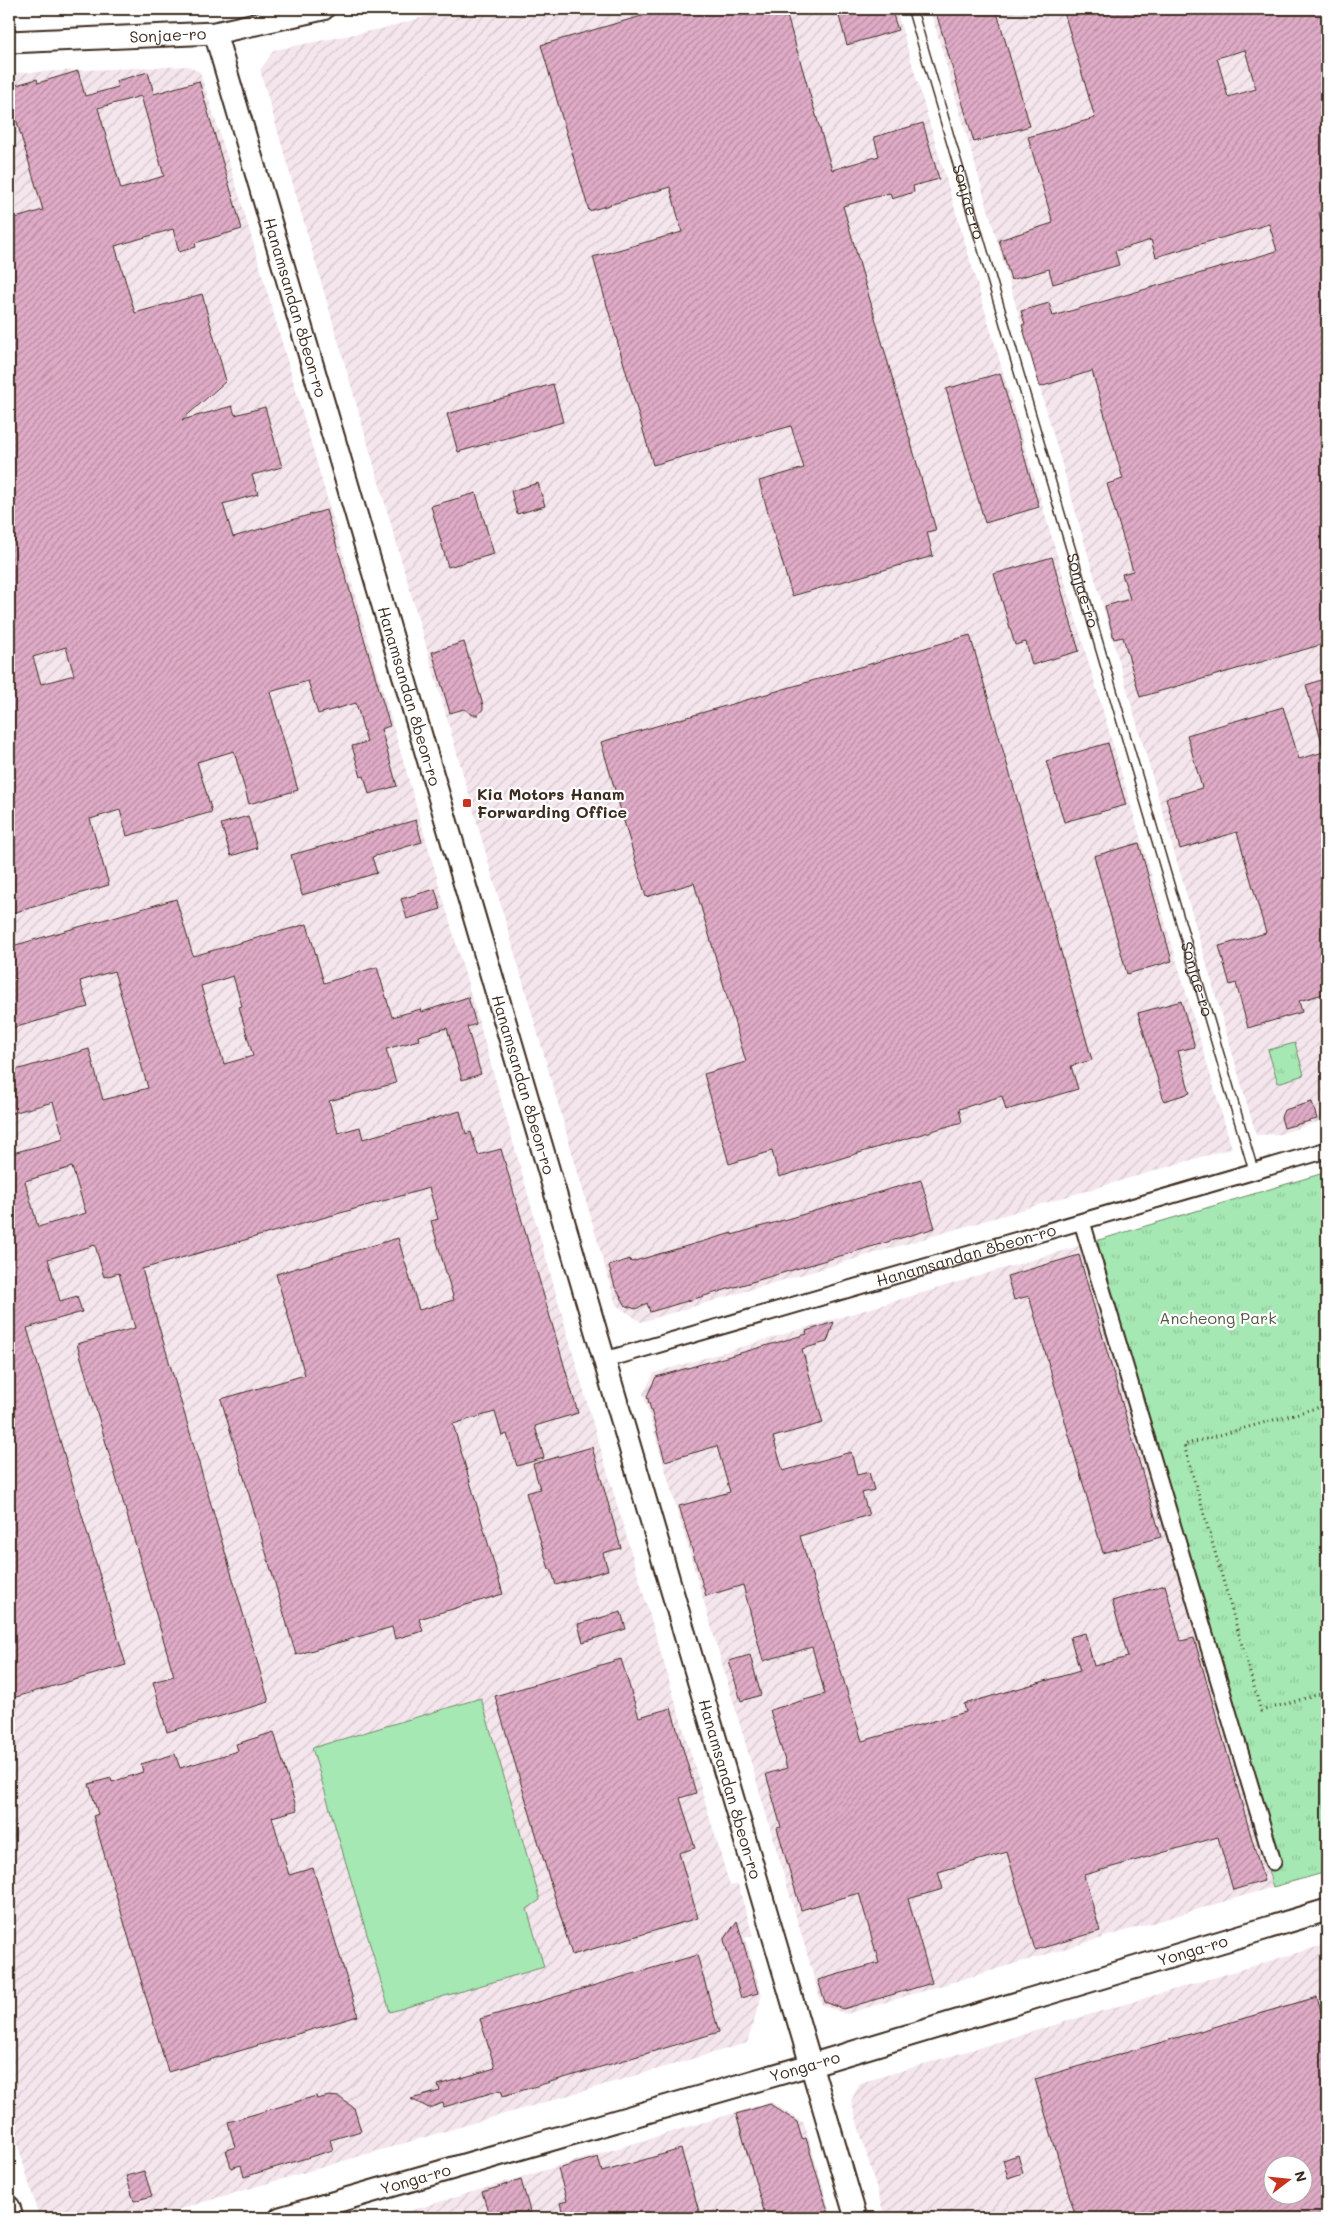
<svg xmlns="http://www.w3.org/2000/svg" width="1336" height="2227" font-family="Mali,sans-serif">
<defs>
<pattern id="industrial-furrows" width="10" height="10" patternUnits="userSpaceOnUse" patternTransform="scale(1.25)"><rect width="10" height="10" fill="#f5e6ee"/><path d="M-1 1l2-2M0 10L10 0M9 11l2-2" fill="none" stroke="#d3c5cc"/></pattern>
<pattern id="park-tufts" width="24" height="20" patternUnits="userSpaceOnUse" patternTransform="scale(1.25)"><rect width="24" height="20" fill="#a5e8b3"/><path d="M3 7l-1-3M5 7V3M7 7l1-3M15 17l-1-3M17 17v-4M19 17l1-3" fill="none" stroke="#8fc79a"/></pattern>
<pattern id="building-hatch" width="6" height="6" patternUnits="userSpaceOnUse" patternTransform="scale(1.25)"><rect width="6" height="6" fill="#dfabc6"/><path d="M-1 1l2-2M0 6l6-6M5 7l2-2" fill="none" stroke="#b68ba0"/></pattern>
</defs>
<rect width="100%" height="100%" fill="#fff"/>
<filter id="ink" filterUnits="userSpaceOnUse"><feTurbulence type="fractalNoise" baseFrequency=".02" numOctaves="2"/><feDisplacementMap in="SourceGraphic" scale="10" xChannelSelector="R" yChannelSelector="G"/><feConvolveMatrix kernelMatrix="1 2 1 2 8 2 1 2 1" color-interpolation-filters="sRGB"/></filter>
<g filter="url(#ink)">
<path fill="url(#industrial-furrows)" fill-rule="evenodd" d="M452,9H896L1232,1148L641,1322L616,1305L260,70L274,50L385,28Z
M930,9H1327V1119L1280,1134L1256,1135Z
M188,66L200,72L241,201L485,1043L590,1413L730,1886L738,1884L753,1936L745,1938L762,1995L747,2043L149,2218H39L9,2114V73Z
M1082,1245L1273,1887L846,2014L822,2005L643,1394L654,1373Z
M1327,1944V2218H885L851,2101L860,2083ZM1274,2164H1304V2194H1274Z
M771,2102L804,2123L832,2218H386Z"/>
<path fill="#a5e8b3" stroke="#708968" d="M481,1698L540,1900L527,1909L544,1967L390,2012L312,1748Z"/>
<path fill="url(#park-tufts)" stroke="#708968" d="M1295,1043L1304,1075L1278,1083L1268,1050Z
M1327,1172V1872L1273,1887L1082,1245Z"/>
<path fill="url(#building-hatch)" stroke="#3b2a1e" fill-rule="evenodd" d="M666,9H785L832,170L879,156L874,137L923,123L939,179L913,186L914,192L892,199L890,193L843,206L936,530L927,532L933,556L792,596L759,481L804,468L791,426L653,465L593,257L682,232L670,187L589,211L541,45Z
M837,9H891L898,30L847,45Z
M935,9H996L1030,126L974,142Z
M1063,9H1327V211L1319,213L1327,242V643L1140,697L1123,637L1114,639L1105,606L1130,599L1122,574L1133,571L1107,484L1123,479L1092,371L1040,387L1022,325L1025,324L1021,311L1049,303L1053,316L1277,251L1269,224L1156,257L1151,240L1115,251L1119,265L1053,284L1049,269L1011,280L999,240L1053,223L1028,137L1095,118ZM1245,50L1256,89L1228,97L1217,58Z
M78,71L85,96L118,87L116,81L148,72L154,94L199,81L242,229L195,243L196,247L179,252L173,229L115,246L135,313L202,294L226,381L182,420L232,406L235,415L265,407L282,467L252,475L258,494L223,504L233,537L326,510L390,726L381,729L397,786L369,794L364,776L361,777L352,746L367,742L356,703L318,714L308,681L270,692L298,790L249,804L234,751L197,762L212,812L127,836L120,810L90,819L109,885L9,914V220L43,210L9,95V87L37,79L38,83ZM141,96L164,176L121,189L98,108ZM66,647L74,675L41,684L33,657Z
M1000,373L1039,507L985,523L946,389Z
M553,384L563,422L458,452L447,414Z
M538,483L545,506L517,514L511,491Z
M476,493L494,554L448,567L431,506Z
M1052,557L1079,651L1032,665L1026,642L1015,645L994,574Z
M970,635L1092,1060L1071,1066L1078,1089L1006,1110L1002,1096L959,1109L962,1122L779,1177L772,1151L729,1164L704,1074L746,1062L694,883L646,897L601,742Z
M464,642L483,705V709L478,715H473L464,709L450,713L432,652Z
M1327,678V745L1323,746L1306,685Z
M1283,707L1299,759L1327,751V993L1299,1001L1302,1012L1248,1028L1236,983L1230,985L1219,946L1266,933L1237,832L1180,849L1166,798L1202,788L1187,735Z
M1108,743L1126,805L1064,822L1046,761Z
M248,816L257,848L231,856L221,824Z
M416,820L422,842L372,857L377,873L302,895L291,855Z
M1139,843L1172,961L1127,974L1094,856Z
M435,889L441,909L407,919L401,899Z
M176,899L193,956L307,924L324,983L377,967L392,1017L421,1009L422,1012L468,997L476,1024L467,1027L481,1074L462,1080L447,1028L418,1036L419,1040L386,1049L396,1083L329,1101L338,1133L360,1127L363,1139L460,1111L466,1134L471,1132L478,1155L501,1149L578,1413L535,1426L544,1458L517,1466L507,1434L502,1436L495,1412L453,1424L503,1594L419,1619L423,1631L395,1639L392,1627L296,1655L221,1399L305,1375L276,1274L398,1238L419,1310L454,1300L431,1221L438,1219L429,1188L142,1269L269,1702L167,1732L153,1682L174,1676L77,1344L135,1328L119,1273L104,1277L95,1245L48,1259L60,1301L77,1296L82,1312L27,1328L126,1665L9,1699V1154L64,1139L53,1102L9,1114V1072L89,1049L103,1100L148,1088L114,971L80,981L88,1007L9,1029V947ZM233,976L242,1006L239,1007L253,1056L224,1064L201,986ZM72,1167L86,1213L38,1227L25,1181Z
M1181,1001L1195,1047L1178,1051L1190,1093L1164,1101L1138,1013Z
M1312,1102L1317,1119L1284,1128L1281,1117L1284,1110Z
M921,1180L935,1228L650,1312L647,1303L636,1309L626,1306L615,1287L609,1266L630,1259L631,1262L732,1233V1235Z
M1079,1255L1161,1537L1103,1553L1029,1296L1014,1300L1007,1276Z
M834,1322L827,1342L802,1349L823,1423L773,1437L783,1471L851,1452L857,1475L869,1472L874,1490L862,1493L869,1515L800,1536L862,1741L966,1712L964,1704L1080,1671L1070,1637L1085,1633L1094,1666L1128,1657L1112,1601L1165,1585L1181,1641L1194,1638L1264,1881L1233,1890L1218,1837L1084,1875L1100,1931L1035,1950L1007,1852L938,1872L943,1889L908,1899L932,1983L843,2009L825,2002L818,1980L879,1963L859,1893L801,1910L777,1828L781,1827L766,1774L787,1768L770,1710L825,1694L812,1647L763,1661L743,1585L706,1596L679,1506L730,1492L717,1446L665,1461L647,1396L656,1377L807,1334L806,1331Z
M592,1447L621,1548L603,1553L608,1570L556,1585L551,1569H549L526,1493L540,1489L533,1464Z
M621,1612L626,1629L583,1642L578,1624Z
M750,1655L761,1695L741,1701L729,1661Z
M621,1659L639,1717L671,1708L696,1793L680,1798L695,1848L679,1853L698,1918L572,1955L495,1696Z
M274,1732L297,1810L272,1817L289,1875L313,1868L358,2016L168,2072L93,1816L98,1814L89,1784L111,1778L112,1782L143,1772L141,1764L175,1754L180,1768L238,1751L236,1744Z
M737,1921L758,1993L741,1998L724,1940Z
M697,1955L719,2032L503,2096L501,2090L444,2107L443,2103L429,2108L411,2099L440,2091L438,2085L495,2068L480,2019Z
M1317,1997L1327,2033V2218H1076L1035,2079ZM1274,2164H1304V2194H1274Z
M316,2096L317,2099L329,2096L339,2097L354,2108L361,2131L330,2140L333,2150L244,2177L241,2165L231,2168L226,2150L235,2147L228,2122Z
M770,2104L797,2122L802,2139L806,2138L830,2218H766L736,2114Z
M681,2149L701,2218H564L560,2203L567,2201L558,2169L598,2157L602,2172Z
M1018,2155L1023,2173L1008,2178L1003,2160Z
M144,2171L152,2196L134,2201L126,2176Z
M521,2180L532,2218H490L482,2192Z"/>
<g fill="none" stroke-linecap="round" stroke-linejoin="round">
<g stroke="#3b2a1e" stroke-width="11">
<g id="lane">
<path id="s1" d="M912,9L1254,1172"/>
</g>
</g>
<g stroke="#3b2a1e" stroke-width="19">
<g id="street">
<path d="M1082,1222L1273,1862"/>
<path id="s2" d="M605,1360L1327,1150"/>
</g>
</g>
<g stroke="#3b2a1e" stroke-width="25">
<g id="secondary">
<path id="s3" d="M215,33L856,2218"/>
<path id="s4" d="M9,42L215,33L323,9"/>
<path d="M9,2207L12,2218"/>
<path id="s5" d="M280,2218L810,2065L1327,1910"/>
</g>
</g>
<path stroke="#3b2a1e" stroke-width="3" stroke-dasharray="1 4" stroke-linecap="butt" d="M187,9L194,15
M1327,1405L1184,1445L1261,1711L1327,1692"/>
<use href="#lane" stroke="#fff" stroke-width="8"/>
<use href="#street" stroke="#fff" stroke-width="15"/>
<use href="#secondary" stroke="#fff" stroke-width="21"/>
</g>
</g>
<rect fill="#c8321e" stroke="#fff" stroke-width="2" x="462" y="798" width="10" height="10" rx="2.5"/>
<g text-anchor="middle" stroke-width="4.5" stroke-linejoin="round" paint-order="stroke">
<g font-size="16" fill="#3b2a1e" stroke="#fff">
<text dy="6" stroke="none"><textPath href="#s4" startOffset="159">Sonjae-ro</textPath></text>
<text dy="6" stroke="none"><textPath href="#s1" startOffset="201">Sonjae-ro</textPath></text>
<text dy="6" stroke="none"><textPath href="#s3" startOffset="286">Hanamsandan 8beon-ro</textPath></text>
<text dy="6" stroke="none"><textPath href="#s1" startOffset="606">Sonjae-ro</textPath></text>
<text dy="6" stroke="none"><textPath href="#s3" startOffset="691">Hanamsandan 8beon-ro</textPath></text>
<text dy="6" stroke="none"><textPath href="#s1" startOffset="1011">Sonjae-ro</textPath></text>
<text dy="6" stroke="none"><textPath href="#s3" startOffset="1096">Hanamsandan 8beon-ro</textPath></text>
<text dy="6" stroke="none"><textPath href="#s2" startOffset="376">Hanamsandan 8beon-ro</textPath></text>
<text dy="6" stroke="none"><textPath href="#s3" startOffset="1830">Hanamsandan 8beon-ro</textPath></text>
<text dy="6" stroke="none"><textPath href="#s5" startOffset="951">Yonga-ro</textPath></text>
<text dy="6" stroke="none"><textPath href="#s5" startOffset="546">Yonga-ro</textPath></text>
<text dy="6" stroke="none"><textPath href="#s5" startOffset="141">Yonga-ro</textPath></text>
</g>
<g font-size="16" font-weight="bold" fill="#3b2a1e" stroke="#fff" text-anchor="start">
<text x="477" y="800">Kia Motors Hanam<tspan x="477" dy="18">Forwarding Office</tspan></text>
</g>
<g font-size="16" fill="#565a43" stroke="#fff">
<text x="1218" y="1324">Ancheong Park</text>
</g>
</g>
<rect width="1336" height="2227" fill="none" stroke="#fff" stroke-width="30"/>
<rect x="15" y="15" width="1306" height="2197" fill="none" stroke="#3b2a1e" stroke-width="2" filter="url(#ink)"/>
<g transform="translate(1288 2180) rotate(74)"><circle r="24" fill="#ffffff" stroke="#b1aaa5"/>
<path d="M0-4L9 19L0 12L-9 19Z" fill="#c8321e"/>
<text y="-8" font-size="14" font-weight="bold" text-anchor="middle" fill="#3b2a1e">N</text>
</g>
</svg>
